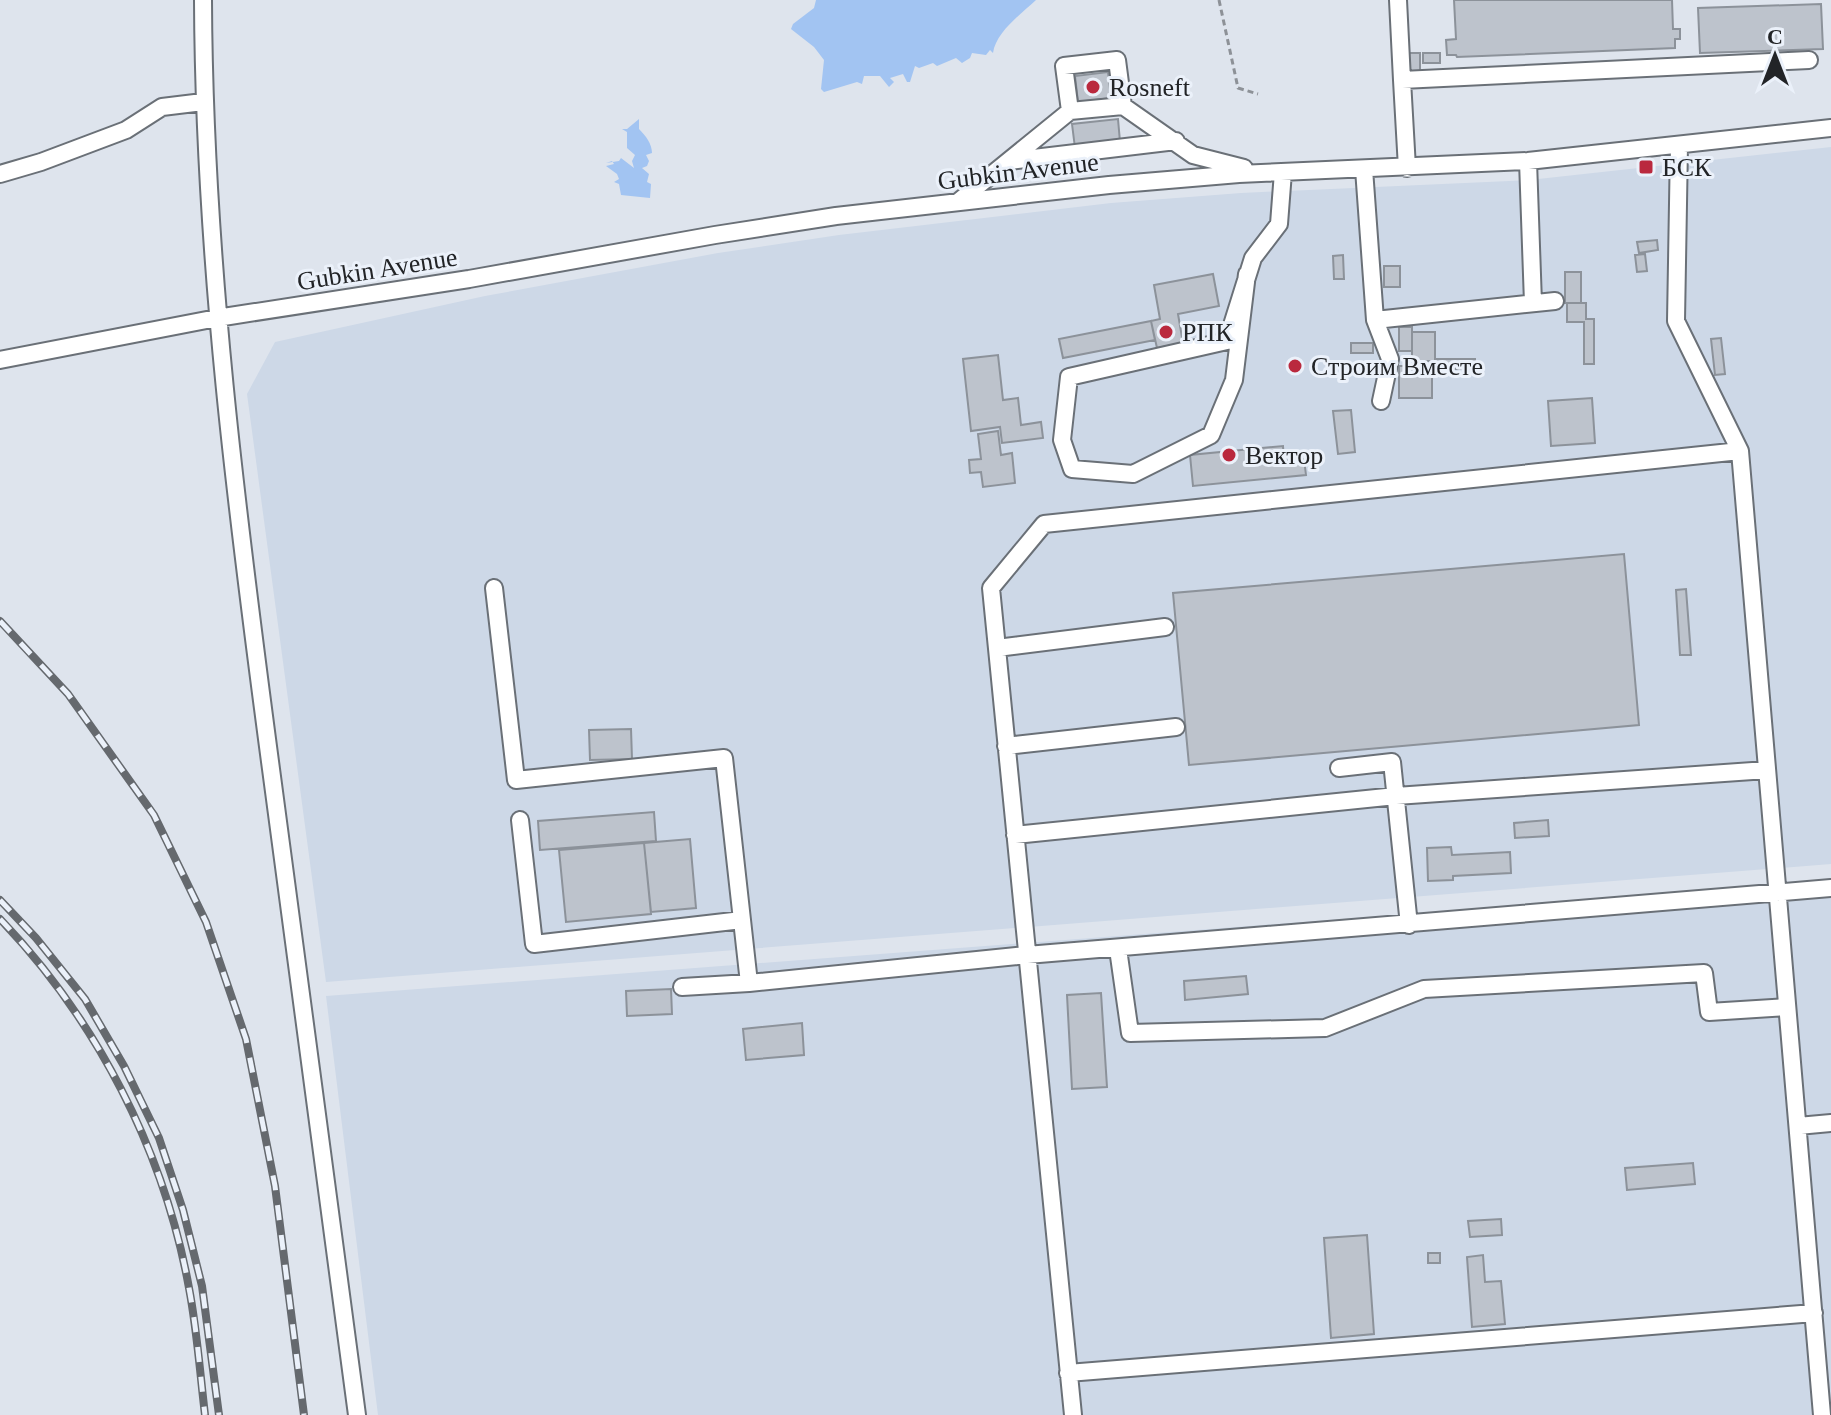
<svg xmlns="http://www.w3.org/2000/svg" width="1831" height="1415" font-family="'Times New Roman',serif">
<rect width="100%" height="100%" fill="#dee4ed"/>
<path fill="#cdd8e7" d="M1831,147V864L326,982L247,394L275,342L485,296L718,253L839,235L1111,203L1241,193L1529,180Z
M1831,882V1415H378L326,996Z"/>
<path fill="#a2c4f2" d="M816,0H1036C1021,14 996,32 993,53L990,50L986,55L972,53L970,58L962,63L956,58L937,66L933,63L919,68L915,66L910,82H907L903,74L890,78L894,82L889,87L880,76H864L862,84L857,82L824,92L821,89L824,60L814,47L791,29L793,24L814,8Z
M639,119V129C646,136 652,144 652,153L646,155L649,161L647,166L642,168L649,174L647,182L651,184L650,198L621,195L619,184L614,182L619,179L617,174L606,166L614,164L612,161L606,163L619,161L621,158L634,168L632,161L635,155L627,148V132L622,129H627Z"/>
<path fill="#bdc3cc" stroke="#8c929a" stroke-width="2" d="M1454,0H1672L1673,29H1680V39H1675V48L1457,57L1456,55H1447L1446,40L1456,39Z
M1821,4L1823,49L1700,53L1698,8Z
M1407,53H1420V74H1407Z
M1423,53H1440V63H1423Z
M1108,72L1111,98L1078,102L1075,76Z
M1118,119L1120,142L1075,148L1072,124Z
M1657,240L1658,250L1639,253L1637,242Z
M1645,254L1647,271L1637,272L1635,255Z
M1343,255L1344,279H1334L1333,256Z
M1384,266H1400V287H1384Z
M1565,272H1581V303H1565Z
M1213,274L1219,306L1178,314L1183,343L1157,348L1151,321L1160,319L1154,285Z
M1567,303H1586V319H1594V364H1584V322H1567Z
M1151,321L1155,340L1063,358L1059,339Z
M1399,327H1412V351H1399Z
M1412,332H1435V361H1412Z
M1721,338L1725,374L1715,375L1711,339Z
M1351,343H1373V353H1351Z
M998,355L1003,400L1018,398L1021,425L1041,422L1043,438L1002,443L1000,427L971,431L963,359Z
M1437,359H1475V369H1437Z
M1399,366H1432V398H1399Z
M1592,398L1595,443L1551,446L1548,401Z
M1351,410L1355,452L1338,454L1333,411Z
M998,431L1001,455L1012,453L1015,483L983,487L981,472L970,473L969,460L981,459L978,434Z
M1283,446L1284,461L1304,459L1306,475L1193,486L1190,455Z
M1624,554L1639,725L1189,765L1173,593Z
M1686,589L1691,655H1680L1676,590Z
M631,729L632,759L590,760L589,730Z
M654,812L656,841L540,850L538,821Z
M1548,820L1549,836L1515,838L1514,823Z
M690,839L696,908L651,912L644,843Z
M644,843L651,914L566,922L559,850Z
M1451,847L1452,855L1510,852L1511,873L1453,876V880L1428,881L1427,848Z
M1246,976L1248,994L1185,1000L1184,981Z
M671,989L672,1014L627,1016L626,991Z
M1101,993L1107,1087L1072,1089L1067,995Z
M802,1023L804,1055L746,1060L743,1029Z
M1693,1163L1695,1184L1627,1190L1625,1168Z
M1501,1219L1502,1235L1470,1237L1468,1221Z
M1367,1235L1374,1334L1331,1338L1324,1238Z
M1428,1253H1440V1263H1428Z
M1483,1255L1485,1282L1501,1281L1505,1324L1472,1327L1467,1257Z"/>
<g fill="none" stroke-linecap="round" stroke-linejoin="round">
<g stroke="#6a7077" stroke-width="20">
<path id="minor" d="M203,0C204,258 237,514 271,769C299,985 328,1200 357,1415
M1398,0L1402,80L1809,60
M1402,80L1407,168
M1070,111L1123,106
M1679,145L1676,321L1740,451L1822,1415
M1009,161L1176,141
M1528,161L1533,303
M1364,169L1375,320L1390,359L1381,401
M0,174L41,162L126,130L162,107L203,102
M958,202L1070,111L1064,66L1117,60L1123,106L1193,155L1244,168
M1247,274L1234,380L1211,435L1133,474L1072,469L1062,440L1069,377L1227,341L1253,258L1279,224L1283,172
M1375,320L1555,301
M0,360L217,318L469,279L715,235L836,216L1109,185L1239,174L1528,161L1831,128
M494,588L516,780L724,758L749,983
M997,648L1165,627
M1006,746L1176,727
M1339,768L1392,762L1409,925
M520,820L534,944L742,920
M1015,835L1396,796L1767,770
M1118,949L1130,1033L1325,1028L1424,989L1704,973L1709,1012L1787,1007
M682,987L749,983L1027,955L1831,888
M1798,1126L1831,1123
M1068,1373L1814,1313
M1073,1415L991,588L1044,524L1740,451"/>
</g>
<path stroke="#8d9197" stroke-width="3" stroke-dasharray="6 4" stroke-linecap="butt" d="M1219,0L1238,88L1258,94"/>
<use href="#minor" stroke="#fff" stroke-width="16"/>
<g stroke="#65696e" stroke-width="8">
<path id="rail" d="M0,621L68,694L154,815L206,922L246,1039L275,1186L304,1415
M0,900L36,938L85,999L124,1066L159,1138L183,1210L202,1286L219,1415
M0,919C96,1019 164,1150 189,1288C197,1330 200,1373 205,1415"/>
</g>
<use href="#rail" stroke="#ebf1fa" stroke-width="5" stroke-dasharray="15" stroke-linecap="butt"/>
</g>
<g fill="#ba293e" stroke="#ebf1fa" stroke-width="3">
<circle cx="1093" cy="87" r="8"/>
<rect x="1638" y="159" width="16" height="16" rx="4"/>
<circle cx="1166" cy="332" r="8"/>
<circle cx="1295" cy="366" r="8"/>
<circle cx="1229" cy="455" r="8"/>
</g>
<g text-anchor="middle" stroke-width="6" stroke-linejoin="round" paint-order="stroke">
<g font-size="26" fill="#222427" stroke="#ebf1fa" text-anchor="start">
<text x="1109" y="96">Rosneft</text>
<text x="1662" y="176">БСК</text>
<text x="1182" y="341">РПК</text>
<text x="1311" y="375">Строим Вместе</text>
<text x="1245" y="464">Вектор</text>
</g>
<g font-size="26" fill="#222427" stroke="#ebf1fa">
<text transform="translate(1018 171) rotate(-7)" y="9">Gubkin Avenue</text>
<text transform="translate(377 269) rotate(-9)" y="9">Gubkin Avenue</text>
</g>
</g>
<g transform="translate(1775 56)" stroke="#ebf1fa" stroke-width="6" paint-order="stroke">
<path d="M0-6L14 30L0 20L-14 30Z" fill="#222427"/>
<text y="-12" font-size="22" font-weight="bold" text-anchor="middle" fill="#222427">С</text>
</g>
</svg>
